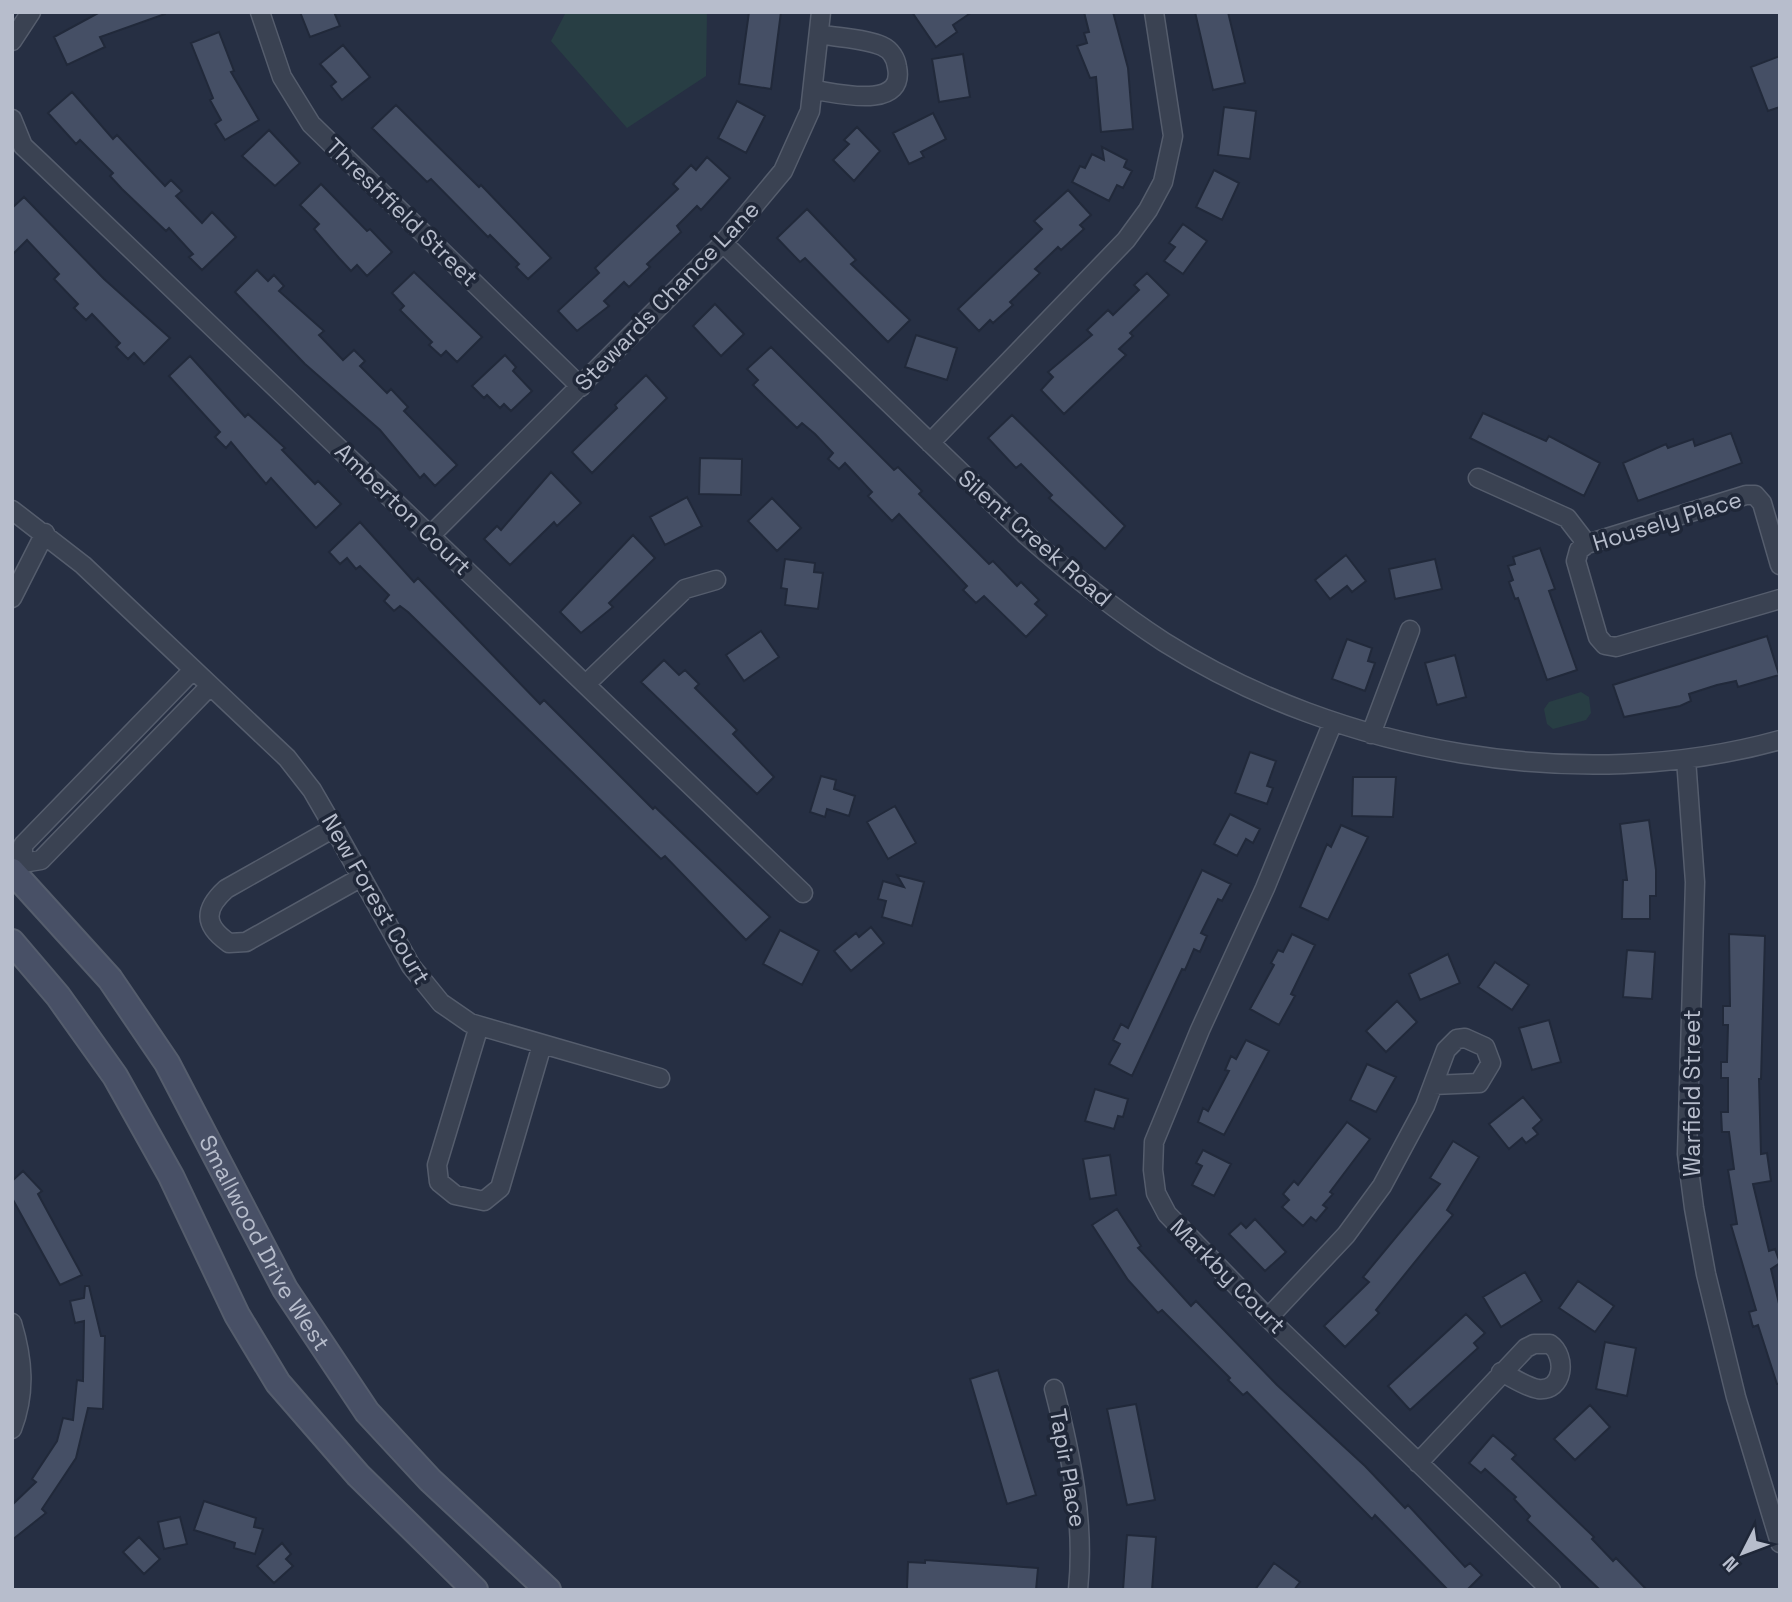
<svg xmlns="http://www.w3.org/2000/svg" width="1792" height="1602" font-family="'Space Grotesk',sans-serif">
<rect width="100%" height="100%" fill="#262f43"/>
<path fill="#283e44" d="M566,12H707L706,76L627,128L551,41Z
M1581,692L1589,697L1591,713L1586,720L1553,729L1547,724L1544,709L1549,702Z"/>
<path fill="#454f65" stroke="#21293a" stroke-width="2" d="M100,12H165V14L100,37L105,47L67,65L54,37Z
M300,12H334L340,26L310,37Z
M749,12H781L771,89L739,84Z
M912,12H972L953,25L957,32L936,47Z
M1084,12H1113L1128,68L1133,129L1101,132L1096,77L1090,78L1077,46L1087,43L1084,33L1089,32Z
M1195,12H1228L1245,83L1213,90Z
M219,32L234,71L231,72L259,120L225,140L215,124L221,120L210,100L213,98L191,43Z
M343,45L370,77L342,100L331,86L336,82L320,64Z
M963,54L970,97L939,102L932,59Z
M1780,56V107L1768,111L1751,67Z
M72,92L113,139L117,135L165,186L171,180L182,191L176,196L202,223L212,212L236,237L202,270L189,257L193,254L169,228L166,231L122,189L110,176L113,173L80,140L76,144L48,113Z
M737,101L765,116L746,153L718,138Z
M396,105L479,187L481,185L551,258L528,279L516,267L519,264L490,235L488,237L431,179L427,182L372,128Z
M1224,107L1256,111L1250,159L1218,155Z
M933,113L946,139L921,152L924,157L909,164L893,133Z
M857,127L880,151L854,181L833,160L849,144L844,140Z
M269,130L300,163L275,186L242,156Z
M1102,147L1127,160L1124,167L1132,171L1123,188L1117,185L1109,201L1072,182L1080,166L1085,168L1092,154L1104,160Z
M707,157L730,178L701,210L697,206L677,226L681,232L647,264L650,267L629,287L624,282L604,301L609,306L577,331L558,311L599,273L595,268L678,189L673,184L691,165L696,170Z
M1214,170L1239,183L1222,220L1196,207Z
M321,184L367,231L370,229L392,252L367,276L357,265L351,271L339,258L314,229L319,224L300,205Z
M1068,190L1091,215L1080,225L1084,229L1061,250L1058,247L1035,269L1040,273L1010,302L1013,305L993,323L990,320L979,331L958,309L1042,229L1034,221Z
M24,197L104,279L170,338L144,364L134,353L128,359L116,347L120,343L92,314L86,320L74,308L78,304L54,279L59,274L27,240L12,255V208Z
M807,209L856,260L851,264L910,320L888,342L805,258L800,262L777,238Z
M1183,224L1207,241L1183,274L1164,261L1175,247L1169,243Z
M257,270L268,281L274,275L284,286L279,291L324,331L319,335L343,360L354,350L365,361L360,366L387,393L391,389L408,407L404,411L457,465L435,486L424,474L420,478L380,430L305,364L235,292Z
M414,272L482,337L457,362L446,351L441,356L429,345L432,342L400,310L404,306L392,293Z
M1147,273L1169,295L1130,333L1133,336L1119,349L1126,355L1064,414L1041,390L1053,377L1048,372L1092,335L1087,330L1108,310L1113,315L1139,290L1134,285Z
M715,304L744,334L721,356L693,326Z
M916,335L957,348L947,380L905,367Z
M771,347L894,470L898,467L922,491L919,494L989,564L993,561L1017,586L1021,582L1039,600L1035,604L1047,615L1026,637L984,596L976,603L963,590L967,586L899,514L892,521L868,496L872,492L845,463L839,469L828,459L833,453L815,434L802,423L797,428L753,385L758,380L747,369Z
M505,355L516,367L513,371L532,391L511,411L504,404L500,408L487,395L484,398L472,386Z
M190,356L245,417L248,414L285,448L282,450L315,484L318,481L341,504L316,528L271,478L266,484L231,442L226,448L215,437L220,432L169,376Z
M646,375L667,398L592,473L572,452L617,408L615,405Z
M1483,413L1546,441L1549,436L1600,463L1584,496L1470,438Z
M1012,415L1125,526L1105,549L1061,509L1049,498L1052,495L1021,464L1016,468L988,438Z
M1731,433L1742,463L1638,501L1623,463L1666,444L1668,448L1693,439L1695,446Z
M700,458L742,459L741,495L699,494Z
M551,472L581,503L557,526L554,522L510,565L484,539L497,526L501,530Z
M687,497L702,526L665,545L650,517Z
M772,498L801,528L777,551L748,521Z
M360,522L414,582L418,578L540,704L544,700L653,809L655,807L770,917L746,940L665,856L661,859L408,612L400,606L394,611L384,601L389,595L360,566L356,569L347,558L340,564L329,552Z
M633,535L655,558L609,603L613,607L581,633L560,612Z
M1540,548L1555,589L1549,591L1577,670L1547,680L1518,598L1515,599L1509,582L1513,580L1508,566L1515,564L1513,557Z
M1346,555L1366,581L1352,592L1347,586L1330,599L1315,580Z
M785,559L815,563L814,572L823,573L818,609L785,605L787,589L781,588Z
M1435,559L1442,589L1395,599L1389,569Z
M761,631L779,657L744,681L726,655Z
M1767,636L1779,675L1738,687L1736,681L1717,685L1689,694L1691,701L1680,706L1624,717L1613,685Z
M1347,639L1372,648L1368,661L1375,663L1365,691L1332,679Z
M1455,655L1466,697L1437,705L1425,663Z
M664,660L679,675L685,670L699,684L695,688L737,730L733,734L774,777L757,794L641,682Z
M1250,752L1276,761L1267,786L1273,788L1267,804L1235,793Z
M821,776L836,780L834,789L855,796L849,816L827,809L825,817L810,812Z
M1353,777H1396L1393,817L1352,816Z
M895,806L916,843L888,859L867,822Z
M1230,814L1260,829L1253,843L1246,839L1237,856L1214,844Z
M1649,820L1656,870V896H1650V919H1622L1623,880H1627L1620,824Z
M1341,825L1368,837L1328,920L1300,907L1327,844L1331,847Z
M1202,870L1231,884L1222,901L1218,899L1201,933L1207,936L1200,952L1194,949L1185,970L1182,969L1132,1076L1109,1064L1120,1044L1113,1040L1121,1024L1128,1028Z
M897,875L924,882L912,926L882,917L886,901L878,899L883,881L904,887Z
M871,927L884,943L851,971L834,951L856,933L859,937Z
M780,930L819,951L802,985L763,964Z
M1292,934L1315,945L1291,994L1295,996L1279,1025L1250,1009L1274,965L1271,963L1278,950L1283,952Z
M1729,934L1765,936L1761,1079H1759L1761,1154L1767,1153L1771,1181L1753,1184L1769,1251L1775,1249L1780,1263L1771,1269L1780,1308V1384H1777L1758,1325L1753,1327L1749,1312L1756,1310L1731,1225L1737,1224L1728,1170L1734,1169L1729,1132H1722L1721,1112H1728V1078H1721V1062H1727L1728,1025H1723V1006H1730Z
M1627,950L1655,952L1652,999L1623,997Z
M1448,954L1460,983L1420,1000L1409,974Z
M1495,962L1529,985L1512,1010L1478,987Z
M1397,1001L1417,1022L1386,1052L1366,1031Z
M1549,1020L1561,1062L1532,1070L1519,1028Z
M1246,1040L1269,1051L1224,1135L1198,1122L1203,1108L1208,1111L1229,1071L1225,1070L1231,1056L1236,1059Z
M1367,1064L1396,1077L1376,1112L1350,1100Z
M1095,1089L1128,1099L1123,1117L1118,1116L1114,1129L1085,1121Z
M1523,1097L1542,1120L1533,1128L1538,1134L1526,1143L1522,1138L1509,1149L1489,1124Z
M1347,1122L1370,1139L1330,1192L1333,1194L1323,1205L1327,1208L1316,1221L1311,1217L1303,1226L1282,1207L1289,1200L1283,1194L1294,1181L1298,1185Z
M1453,1141L1479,1157L1447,1210L1453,1215L1376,1310L1379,1313L1345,1347L1324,1326L1369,1282L1363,1277L1440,1184L1430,1178Z
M1203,1150L1231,1164L1214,1196L1192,1185L1202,1166L1196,1163Z
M1110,1155L1116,1195L1090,1199L1083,1159Z
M23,1171L42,1191L38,1194L82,1275L60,1285L12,1198V1181Z
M1117,1209L1141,1246L1138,1248L1191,1306L1196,1301L1277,1385L1365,1466L1405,1508L1408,1505L1465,1567L1470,1563L1482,1575L1467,1590H1448L1375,1515L1372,1519L1247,1392L1243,1395L1228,1380L1230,1378L1162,1310L1158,1313L1128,1280L1092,1225Z
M1255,1219L1286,1252L1265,1271L1229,1234L1241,1223L1246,1228Z
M1525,1272L1542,1301L1501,1327L1483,1297Z
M1578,1281L1614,1306L1595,1332L1559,1308Z
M85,1286H89L101,1336H105L103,1409L88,1408L76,1458L42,1509L46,1513L12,1540V1505L36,1482L32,1479L57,1441L63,1418L73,1420L77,1380L83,1381L84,1321L75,1323L70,1301L84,1298Z
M1466,1314L1485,1333L1474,1343L1478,1348L1410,1410L1388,1386Z
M1605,1342L1636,1348L1627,1396L1596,1389Z
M998,1370L1036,1495L1007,1504L970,1379Z
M1136,1404L1155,1500L1127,1505L1107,1409Z
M1590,1405L1610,1427L1575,1460L1554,1439Z
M1493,1435L1516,1455L1512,1459L1594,1537L1592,1539L1613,1561L1616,1558L1647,1590H1600L1527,1520L1530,1516L1514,1499L1516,1497L1485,1469L1481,1473L1469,1463Z
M204,1501L256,1518L254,1527L263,1529L255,1554L234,1548L235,1543L194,1530Z
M180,1517L187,1544L164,1549L158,1522Z
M1127,1535L1156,1537L1152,1590H1123Z
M139,1537L160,1559L144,1574L123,1552Z
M282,1543L291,1554L286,1559L293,1566L274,1583L257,1566Z
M925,1560L1038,1568L1036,1590L907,1589L908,1562L925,1563Z
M1274,1563L1300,1582L1294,1590H1255Z"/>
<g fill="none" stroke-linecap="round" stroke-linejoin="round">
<g stroke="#555d6d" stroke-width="21">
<path id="street" d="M260,12L282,77L311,124L581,387
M12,41L31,12
M815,90C836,93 906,111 897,67C896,59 891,50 882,46C864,38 838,38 819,34
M12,119L23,146L40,162L803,893
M723,243L1026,535C1070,574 1115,610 1164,642C1340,753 1579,796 1780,740
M930,443L1126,240L1148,210L1163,182L1173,136L1154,12
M1478,478L1567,518L1587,544
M12,510L83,565L287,758L312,790L334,828L411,966L441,1003L470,1023L660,1078
M430,536L723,243L783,171L810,111L821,12
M1780,565L1762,503L1755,495H1746L1587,544L1579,550L1576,561L1598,637L1605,645L1616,647L1780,599
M12,598L45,533
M586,684L685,589L716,580
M1333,722L1265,888L1200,1030L1154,1142L1153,1170L1156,1193L1167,1214L1268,1318L1551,1590
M1371,734L1410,630
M1686,759L1695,882L1687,1154L1694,1208L1706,1274L1736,1397L1780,1543
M334,828L226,889C204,909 203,925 229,943L246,942L360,878
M23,863V845L192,671
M12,874L23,863L41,860L210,686
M479,1026L437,1165L439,1182L455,1195L484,1201L500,1188L542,1045
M1268,1318L1346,1235L1382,1186L1425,1106L1446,1050L1457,1039L1465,1038L1485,1047L1491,1063L1479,1083L1433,1085
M12,1323C23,1359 26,1393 12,1429
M1054,1389C1071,1455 1085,1521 1078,1590
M1418,1463L1526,1348L1534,1344H1550C1567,1356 1564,1392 1538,1389C1526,1387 1512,1377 1501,1372"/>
</g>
<g stroke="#555d6d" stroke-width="28">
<g id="secondary">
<path id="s1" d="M12,871L110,979L167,1063L285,1289L367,1412L430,1480L548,1590"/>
<path d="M12,942L58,996L115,1076L171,1176L237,1315L278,1383L358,1475L475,1590"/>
</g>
</g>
<use href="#street" stroke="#3a4252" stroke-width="18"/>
<use href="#secondary" stroke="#485066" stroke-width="24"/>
</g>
<g text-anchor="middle" stroke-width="7" stroke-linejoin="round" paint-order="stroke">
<g font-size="23" fill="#b7bdcc" stroke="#1f2738">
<text transform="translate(402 212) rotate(44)" y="8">Threshfield Street</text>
<text transform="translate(667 296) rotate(-46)" y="8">Stewards Chance Lane</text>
<text transform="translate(403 509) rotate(44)" y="8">Amberton Court</text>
<text transform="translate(1667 521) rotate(-17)" y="8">Housely Place</text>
<text transform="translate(1035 538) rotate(41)" y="8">Silent Creek Road</text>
<text transform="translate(376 899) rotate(60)" y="8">New Forest Court</text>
<text transform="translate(1692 1093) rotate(-90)" y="8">Warfield Street</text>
<text dy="8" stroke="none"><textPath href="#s1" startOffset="452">Smallwood Drive West</textPath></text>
<text transform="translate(1228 1276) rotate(45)" y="8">Markby Court</text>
<text transform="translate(1068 1468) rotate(80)" y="8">Tapir Place</text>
</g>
</g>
<rect width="1792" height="1602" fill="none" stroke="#b7bdcc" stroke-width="28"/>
<g transform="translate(1743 1553) rotate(228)" stroke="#1f2738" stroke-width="5" paint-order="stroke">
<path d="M0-5L12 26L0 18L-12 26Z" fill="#b7bdcc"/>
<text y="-10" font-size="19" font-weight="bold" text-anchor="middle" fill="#b7bdcc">N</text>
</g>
</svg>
